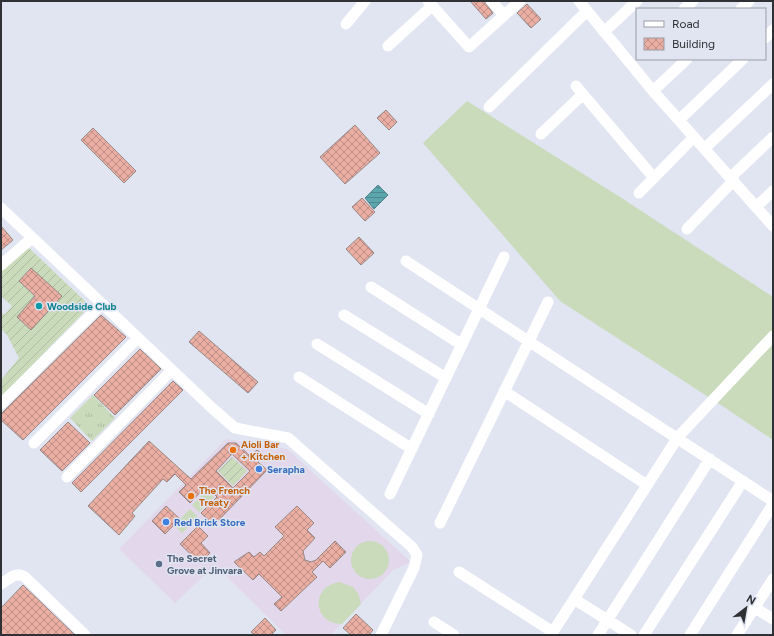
<svg xmlns="http://www.w3.org/2000/svg" width="774" height="636" font-family="Figtree,sans-serif">
<defs>
<pattern id="park-tufts" width="24" height="20" patternUnits="userSpaceOnUse"><rect width="24" height="20" fill="#c9dbba"/><path d="M3 7l-1-3M5 7V3M7 7l1-3M15 17l-1-3M17 17v-4M19 17l1-3" fill="none" stroke="#adbca0"/></pattern>
<pattern id="garden-furrows" width="10" height="10" patternUnits="userSpaceOnUse"><rect width="10" height="10" fill="#c9dbba"/><path d="M-1 1l2-2M0 10L10 0M9 11l2-2" fill="none" stroke="#adbca0"/></pattern>
<pattern id="water-rules" width="6" height="5" patternUnits="userSpaceOnUse"><rect width="6" height="5" fill="#5ca6ad"/><path d="M0 2.5h6" fill="none" stroke="#4c888e"/></pattern>
<pattern id="building-cross-hatch" width="8" height="8" patternUnits="userSpaceOnUse"><rect width="8" height="8" fill="#ebaea3"/><path d="M0 0l8 8M0 8l8-8" fill="none" stroke="#bf8e86"/></pattern>
</defs>
<rect width="100%" height="100%" fill="#e1e5f1"/>
<path fill="#e2d7eb" d="M226,439L287,449L411,562L393,570L331,635H286L215,565L175,603L119,549Z"/>
<path fill="#c9dbba" d="M467,101L620,197L773,297V440L727,409L560,301L423,143Z
M207,490L214,497L199,512L192,505Z
M190,509L198,517L182,533L174,525Z
M351 560a19 19 0 1 1 38 0a19 19 0 1 1-38 0Z
M339,582L353,587L359,595L361,604L342,624C313,624 310,587 339,582Z"/>
<path fill="url(#park-tufts)" d="M93,395L115,418L92,441L70,418Z"/>
<path fill="url(#garden-furrows)" fill-rule="evenodd" d="M28,247L90,306L1,397V380L19,358L7,335L1,329V312L4,315L12,306L1,296V271ZM30,268L62,296L31,330L17,317L35,296L19,281Z
M232,457L247,471L233,486L218,471Z"/>
<path fill="url(#water-rules)" stroke="#4e8389" d="M378,185L388,195L374,209L365,198Z"/>
<path fill="url(#building-cross-hatch)" stroke="#948784" fill-rule="evenodd" d="M470,1H484L493,13L486,19Z
M527,4L541,19L531,28L517,13Z
M386,110L397,122L389,130L377,118Z
M355,125L380,153L345,184L320,157Z
M93,128L136,171L124,183L81,140Z
M362,198L375,212L365,221L352,207Z
M1,226L13,240L1,250Z
M359,237L374,253L361,265L346,249Z
M31,268L62,296L31,330L17,317L35,296L19,281Z
M101,315L126,337L23,440L1,420V414Z
M199,331L258,382L248,393L189,342Z
M140,349L161,369L115,415L94,395Z
M173,381L183,390L81,492L72,483Z
M68,422L90,443L62,471L40,450Z
M149,441L191,479L228,443H236L250,456L257,450L264,456L258,462L267,470L214,525L201,513L217,497L206,486L190,503L179,492L186,485L175,474L167,482L163,479L132,513L135,516L119,535L88,506ZM232,454L250,471L233,488L216,471Z
M166,506L180,519L165,534L152,521Z
M297,506L314,523L307,530L315,538L303,551L305,560L311,562L316,560L335,541L346,552L330,568L323,561L312,572L317,577L281,611L274,604L282,597L259,574L253,580L234,562L249,552L254,557L260,552L264,556L284,536L275,527Z
M198,526L208,536L201,543L210,553L200,563L180,544Z
M23,585L75,635H1V608Z
M356,614L373,630L369,635H351L343,628Z
M265,618L276,630L271,635H255L251,632Z"/>
<g fill="none" stroke-linecap="round" stroke-linejoin="round">
<path stroke="#fff" stroke-width="11" d="M428,1L469,47L520,1
M491,1L504,15
M579,1L653,91L773,226
M684,9L693,1
M741,9L749,1
M346,24L365,1
M604,32L637,1
M765,38L773,30
M388,46L432,6
M576,86L654,178
M653,91L687,59
M489,107L587,11
M679,120L743,59
M541,134L583,94
M705,148L773,84
M731,177L773,137
M639,193L694,137
M756,207L773,191
M1,208L212,408L235,428L288,438L412,547L417,555L414,568L381,635
M687,229L734,180
M406,261L773,501
M1,265L32,238
M371,287L462,345
M344,315L446,378
M317,344L429,414
M299,377L412,449
M504,391L647,485
M1,404L102,304
M34,443L138,338
M67,477L172,370
M390,494L504,257
M440,523L548,302
M459,572L553,632
M1,584C9,579 16,571 25,577L85,635
M574,599L631,635
M755,608L773,619
M434,622L454,635
M551,635L678,437L773,336
M598,635L710,459
M644,635L743,481
M690,635L773,504
M737,635L773,579"/>
</g>
<circle fill="#0f9aa8" stroke="#e1e5f1" stroke-width="1.5" cx="39" cy="306" r="4"/>
<g fill="#e8710a" stroke="#e1e5f1" stroke-width="1.5">
<circle cx="233" cy="450" r="4"/>
<circle cx="191" cy="496" r="4"/>
</g>
<g fill="#3f7fe0" stroke="#e1e5f1" stroke-width="1.5">
<circle cx="259" cy="469" r="4"/>
<circle cx="166" cy="522" r="4"/>
</g>
<circle fill="#5c6f8a" stroke="#e1e5f1" stroke-width="1.5" cx="159" cy="564" r="4"/>
<g text-anchor="middle" stroke-width="3" stroke-linejoin="round" paint-order="stroke">
<g font-size="10" font-weight="bold" fill="#0d838f" stroke="#e1e5f1" text-anchor="start">
<text x="47" y="310">Woodside Club</text>
</g>
<g font-size="10" font-weight="bold" fill="#c56008" stroke="#e1e5f1" text-anchor="start">
<text x="241" y="448">Aioli Bar<tspan x="241" dy="12">+ Kitchen</tspan></text>
<text x="199" y="494">The French<tspan x="199" dy="12">Treaty</tspan></text>
</g>
<g font-size="10" font-weight="bold" fill="#366cbe" stroke="#e1e5f1" text-anchor="start">
<text x="267" y="473">Serapha</text>
<text x="174" y="526">Red Brick Store</text>
</g>
<g font-size="10" font-weight="bold" fill="#4e5e75" stroke="#e1e5f1" text-anchor="start">
<text x="167" y="562">The Secret<tspan x="167" dy="12">Grove at Jinvara</tspan></text>
</g>
</g>
<rect width="774" height="636" fill="none" stroke="#2f3135" stroke-width="4"/>
<rect x="636" y="8" width="130" height="52" fill="#e1e5f1" stroke="#9a9da6"/>
<rect x="644" y="21" width="20" height="6" fill="#ffffff" stroke="#9a9da6"/>
<text x="672" y="28" font-size="12" fill="#2f3135">Road</text>
<rect x="644" y="38" width="20" height="12" fill="url(#building-cross-hatch)" stroke="#9a9da6"/>
<text x="672" y="48" font-size="12" fill="#2f3135">Building</text>
<g transform="translate(746 608) rotate(31)" stroke="#e1e5f1" stroke-width="3" paint-order="stroke">
<path d="M0-3L7 15L0 10L-7 15Z" fill="#2f3135"/>
<text y="-6" font-size="11" font-weight="bold" text-anchor="middle" fill="#2f3135">N</text>
</g>
</svg>
